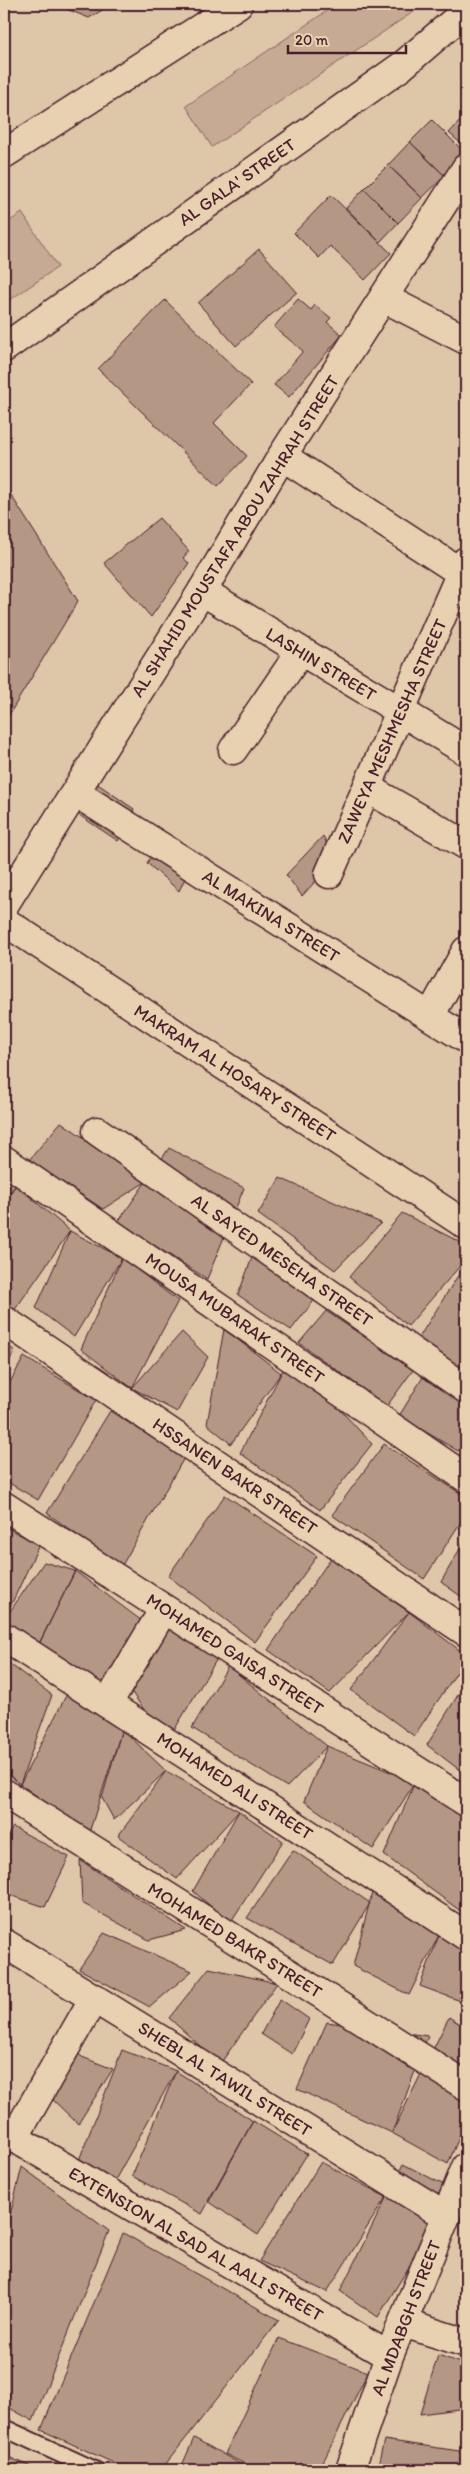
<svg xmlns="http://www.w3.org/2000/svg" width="470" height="2474" font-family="Itim,sans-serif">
<rect width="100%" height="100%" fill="#dec6a9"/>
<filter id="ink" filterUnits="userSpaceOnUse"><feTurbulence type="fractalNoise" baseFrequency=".02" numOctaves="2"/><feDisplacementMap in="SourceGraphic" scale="10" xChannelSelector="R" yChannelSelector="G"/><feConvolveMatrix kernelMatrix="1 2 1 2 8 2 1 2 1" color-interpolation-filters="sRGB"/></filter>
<g filter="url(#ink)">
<path fill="#c6aa94" stroke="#886460" d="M337,4H425L212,147L186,106Z
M22,213L58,267L4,304V225Z"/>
<path fill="#b49785" stroke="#4a1f2b" d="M54,4H112L89,18Z
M462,119L466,122V148L449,133Z
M432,120L466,154L445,176L410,142Z
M410,142L445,176L422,198L388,165Z
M388,165L422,198L398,223L364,189Z
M364,189L398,223L380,242L346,208Z
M331,195L391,253L365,280L330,246L319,258L294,233Z
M259,249L297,292L236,346L198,303Z
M298,299L311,310L315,305L331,318L327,322L342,335L289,397L274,385L303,351L274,327Z
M165,300L251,384L214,423L247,456L218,486L98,369Z
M4,484L78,601L4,723Z
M159,518L189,551L183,558L189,563L151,617L104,563Z
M95,782L134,809L118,841L73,811Z
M165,834L195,857L179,891L147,863Z
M323,836L335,860L302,896L286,875Z
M61,1122L147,1181L103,1209L29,1160Z
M169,1148L244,1188L207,1279L118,1222Z
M4,1176L16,1185L4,1199Z
M280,1178L381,1223L335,1270L258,1214Z
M16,1185L70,1231L14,1311L4,1302V1202Z
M402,1213L466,1245V1259L408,1326L349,1277Z
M70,1231L122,1258L74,1337L36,1308Z
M253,1255L316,1298L291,1330L238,1295Z
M122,1258L178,1301L132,1388L81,1349Z
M466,1263V1378L411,1350Z
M326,1311L413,1370L387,1406L299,1343Z
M224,1329L281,1373L231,1444L207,1424Z
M182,1332L208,1357L177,1412L132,1388Z
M4,1343L15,1351L4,1369Z
M290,1356L372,1444L320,1510L240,1453Z
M24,1357L96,1400L38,1500L4,1480V1393Z
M423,1377L466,1396V1440L458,1451L399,1416Z
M110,1411L184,1458L121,1567L47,1513Z
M384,1444L466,1497V1514L424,1579L332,1515Z
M225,1495L317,1556L255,1642L168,1576Z
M4,1526L39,1545L5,1618L4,1617Z
M466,1538V1600L441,1582Z
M331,1558L409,1612L330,1693L268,1650Z
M44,1562L75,1571L38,1646L4,1634V1620Z
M75,1571L142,1621L102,1687L38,1646Z
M409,1612L466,1655V1659L414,1736L351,1690Z
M168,1625L218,1657L167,1742L130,1690Z
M4,1660L52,1695L20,1784L4,1771Z
M228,1666L327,1746L287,1787L192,1728Z
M466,1682V1775L427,1745Z
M69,1690L122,1729L89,1833L20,1784Z
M122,1729L166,1771L114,1820L102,1798Z
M327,1746L415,1782L373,1849L304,1801Z
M166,1771L239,1811L177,1879L118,1836Z
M415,1782L466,1817V1915L384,1855Z
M239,1811L283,1841L230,1923L193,1891Z
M13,1827L69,1857L45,1907L4,1893V1841Z
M293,1850L370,1903L333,1965L247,1918Z
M80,1860L186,1930L149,1940L82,1903Z
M373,1889L439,1935L409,1995L353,1966Z
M104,1933L192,1971L150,2007L79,1969Z
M439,1935L466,1953V2003L420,1986Z
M209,1968L277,1983L220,2064L169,2018Z
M280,1999L309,2019L292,2054L261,2034Z
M449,2017L466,2028V2120L448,2164L392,2133Z
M327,2022L428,2036L392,2133L297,2089Z
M68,2045L82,2057L113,2069L78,2124L53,2100Z
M122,2050L176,2071L115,2180L79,2160Z
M176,2071L253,2121L202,2214L132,2176Z
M253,2121L307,2154L258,2235L208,2201Z
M321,2162L386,2197L327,2292L259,2261Z
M403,2164L456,2191L378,2317L340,2291Z
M22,2167L109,2231L33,2421L4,2405V2239Z
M123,2233L279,2320L161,2470H129L41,2430Z
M279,2338L368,2372L319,2470H257L225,2454Z
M438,2355L466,2365V2408L420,2414Z
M194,2438L251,2470H180Z
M384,2440L466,2452V2470H377Z
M4,2455L38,2470H4Z"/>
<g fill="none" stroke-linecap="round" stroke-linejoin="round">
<g stroke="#4a1f2b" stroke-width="20">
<path id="lane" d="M4,2428L95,2470"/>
</g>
<g stroke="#4a1f2b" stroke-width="31">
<path id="street" d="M384,298L466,340
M282,456L466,576
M202,591L466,751
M233,750L301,651
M367,788L466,845
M76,793L466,1039
M329,874L466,561
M4,921L466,1225
M430,1016L466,951
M97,1131L466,1389
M4,1160L466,1478
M4,1320L466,1632
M4,1506L466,1802
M4,1637L466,1936
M108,1703L164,1609
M4,1793L466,2086
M4,1943L446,2216
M4,2132L389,2356
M14,2138L94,1998
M403,2323L466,2343
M350,2470L389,2356L466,2167"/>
</g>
<g stroke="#4a1f2b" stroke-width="31">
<path id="secondary" d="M4,154L238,4
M4,348L402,66L466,11
M4,905L202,591L282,456L466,168"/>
</g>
<use href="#lane" stroke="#e8d1b1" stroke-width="16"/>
<use href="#street" stroke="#e8d1b1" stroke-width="28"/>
<use href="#secondary" stroke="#e8d1b1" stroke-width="28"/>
</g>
</g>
<g text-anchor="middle" stroke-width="4" stroke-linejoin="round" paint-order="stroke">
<g font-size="18" fill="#4a1f2b" stroke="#e8d1b1">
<text transform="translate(237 182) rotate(-35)" y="6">AL GALA' STREET</text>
<text transform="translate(235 536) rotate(-58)" y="6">AL SHAHID MOUSTAFA ABOU ZAHRAH STREET</text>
<text transform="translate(321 664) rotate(31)" y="6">LASHIN STREET</text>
<text transform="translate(392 731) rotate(-66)" y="6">ZAWEYA MESHMESHA STREET</text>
<text transform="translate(271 916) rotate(32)" y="6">AL MAKINA STREET</text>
<text transform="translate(235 1073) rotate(33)" y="6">MAKRAM AL HOSARY STREET</text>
<text transform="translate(282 1260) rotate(35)" y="6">AL SAYED MESEHA STREET</text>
<text transform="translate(235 1318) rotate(35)" y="6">MOUSA MUBARAK STREET</text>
<text transform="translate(235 1476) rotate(34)" y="6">HSSANEN BAKR STREET</text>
<text transform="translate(235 1654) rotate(33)" y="6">MOHAMED GAISA STREET</text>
<text transform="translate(235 1786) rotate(33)" y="6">MOHAMED ALI STREET</text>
<text transform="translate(235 1940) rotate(32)" y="6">MOHAMED BAKR STREET</text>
<text transform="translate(225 2079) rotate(32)" y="6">SHEBL AL TAWIL STREET</text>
<text transform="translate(196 2244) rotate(30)" y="6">EXTENSION AL SAD AL AALI STREET</text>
<text transform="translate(406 2318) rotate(-69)" y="6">AL MDABGH STREET</text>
</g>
</g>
<rect width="470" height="2474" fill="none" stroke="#e8d1b1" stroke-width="20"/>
<rect x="10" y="10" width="450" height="2454" fill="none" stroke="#4a1f2b" stroke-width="2" filter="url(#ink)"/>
<path d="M288 45v8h118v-8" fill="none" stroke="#4a1f2b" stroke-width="2.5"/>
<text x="295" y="45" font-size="15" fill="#4a1f2b" stroke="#e8d1b1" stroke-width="4" paint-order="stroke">20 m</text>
</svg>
